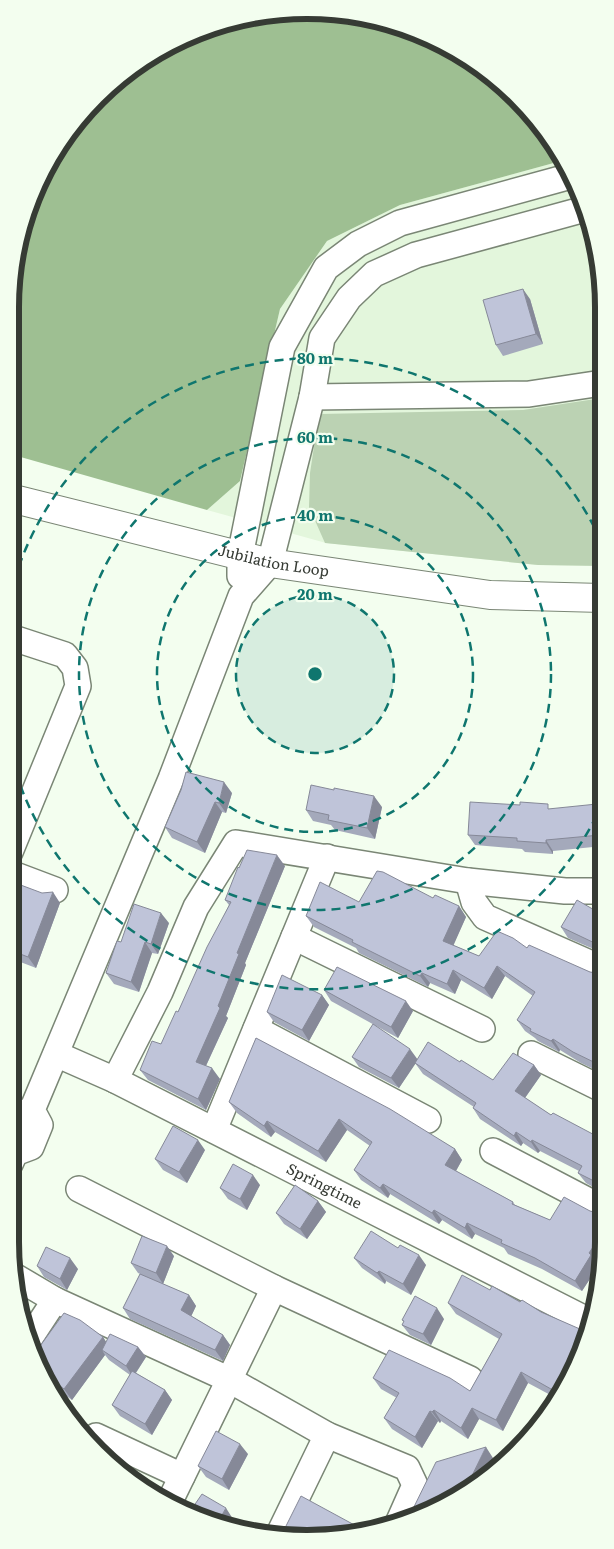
<svg xmlns="http://www.w3.org/2000/svg" width="614" height="1549" font-family="Literata,serif">
<rect width="100%" height="100%" fill="#f3feef"/>
<path fill="#e3f6dc" d="M561,161L581,193L601,268L602,566L538,565L326,543L207,510L240,481L280,309L327,241L400,205Z"/>
<path fill="#bbd2b3" d="M602,398V566L538,565L325,543L309,507L310,473L319,414L523,410Z"/>
<path fill="#9ebf92" d="M287,11L402,26L472,60L530,111L561,161L400,205L327,241L280,309L240,481L207,510L10,454V307L26,212L84,111L175,41Z"/>
<g fill="none" stroke-linecap="round" stroke-linejoin="round">
<g stroke="#7a8675" stroke-width="28">
<g id="minor">
<path d="M312,397L529,394L602,383"/>
<path d="M240,576V556L282,347L326,268L358,244L400,223L571,176"/>
<path d="M10,637L65,655L75,668L78,686L10,852"/>
<path d="M10,873L55,890"/>
<path d="M468,881L474,902L485,917L603,969"/>
<path d="M294,937L482,1029"/>
<path d="M256,1029L428,1120"/>
<path id="s1" d="M56,1054L115,1080L591,1322"/>
<path d="M531,1054L604,1090"/>
<path d="M115,1080L160,992L196,907L236,843L468,881L565,891H603"/>
<path d="M214,1130L327,857"/>
<path d="M10,1138L22,1113L32,1110"/>
<path d="M493,1151L604,1209"/>
<path d="M10,1164L15,1153L31,1147L40,1125L32,1110L171,779L241,596L270,563L312,397L322,338L349,298L374,274L416,255L585,209"/>
<path d="M79,1189L274,1288L470,1379"/>
<path d="M16,1277L55,1300L228,1379L327,1435L407,1468L415,1485L399,1521"/>
<path d="M28,1341L55,1300"/>
<path d="M91,1444L96,1436L182,1476"/>
<path d="M169,1503L274,1288"/>
<path d="M278,1536L327,1435"/>
</g>
</g>
<g stroke="#7a8675" stroke-width="30">
<g id="major">
<path id="s2" d="M10,498L270,563L490,595L602,598"/>
</g>
</g>
<use href="#minor" stroke="#fff" stroke-width="25"/>
<use href="#major" stroke="#fff" stroke-width="28"/>
</g>
<path fill="#a4a9bb" d="M530,299L543,344L503,356L496,345Z
M232,793L226,813L222,812L205,853L172,838L165,827Z
M382,807L375,839L335,830L331,825L313,821L306,810Z
M552,809L603,812V846L553,851V854L525,852L522,849L475,845L468,835Z
M285,866L245,963L246,965L226,1016L228,1018L206,1066L220,1079L206,1110L148,1080L140,1070L161,1044L178,1012L229,905L225,900L239,868Z
M10,881L60,903L36,968L10,958Z
M433,898L459,906L466,917L453,945L479,956L527,948L590,972L597,973L603,970L604,1074L581,1063L560,1050L559,1052L538,1041L535,1038L525,1031L517,1020L533,996L505,976L492,999L461,980L455,994L430,983L428,987L359,953L356,948L314,927L306,916L359,902Z
M603,915V953L568,938L561,927Z
M169,923L158,954L152,953L139,992L114,984L106,973L121,942Z
M324,990L413,1011L398,1038L331,1001Z
M322,995L329,1005L309,1041L274,1022L267,1012Z
M256,1038L455,1149L462,1160L456,1171L513,1202L515,1205L550,1220L590,1211L598,1213L597,1263L599,1265L582,1291L542,1269L508,1254L504,1248L475,1234L472,1239L442,1220L439,1224L390,1194L388,1198L361,1180L354,1170L370,1146L347,1130L326,1162L275,1132L271,1137L237,1113L229,1102Z
M352,1057L418,1059L460,1062L493,1080L534,1065L541,1075L525,1098L551,1115L604,1140V1193L586,1183L578,1173L579,1171L540,1151L538,1153L523,1143L521,1146L480,1119L473,1108L474,1107L423,1074L415,1063L399,1088L359,1067Z
M205,1150L187,1183L163,1170L155,1159Z
M260,1185L247,1210L228,1199L220,1188Z
M318,1201L326,1212L307,1239L284,1224L276,1213Z
M398,1248L426,1265L411,1295L386,1281L385,1284L362,1268L354,1258Z
M174,1256L163,1284L189,1295L196,1306L191,1316L223,1335L230,1345L223,1361L130,1319L123,1308L140,1274L138,1273L131,1263Z
M37,1266L78,1269L67,1290L44,1277Z
M490,1290L541,1312L588,1337L556,1398L528,1383L503,1431L479,1419L468,1439L441,1421L440,1423L438,1421L422,1448L392,1429L384,1418L397,1398L381,1389L373,1378L470,1391L499,1339L456,1314L448,1303Z
M444,1319L431,1345L410,1335L402,1325L404,1322L402,1320Z
M103,1337L106,1342L138,1347L146,1357L136,1373L165,1390L172,1400L152,1435L120,1416L112,1405L130,1375L109,1360L105,1355L72,1400L62,1393L60,1396L35,1353Z
M248,1454L229,1490L206,1477L198,1466Z
M285,1528H360L364,1533L290,1536Z"/>
<path fill="#868998" d="M523,289L530,299L543,344L536,334Z
M224,782L232,793L226,813L219,803Z
M374,796L382,807L375,839L367,828Z
M215,802L222,812L205,853L197,842Z
M597,804L603,812V839L600,835Z
M546,840L553,851V854L546,843Z
M277,855L285,866L245,963L246,965L226,1016L228,1018L203,1072L196,1062L218,1006L237,953Z
M53,892L60,903L36,968L28,957Z
M459,906L466,917L451,951L443,941Z
M161,913L169,923L158,954L151,944Z
M145,942L152,953L139,992L131,982Z
M497,966L505,976L492,999L484,988Z
M453,970L461,980L455,994L447,984Z
M422,973L430,983L428,987L420,976Z
M322,995L329,1005L309,1041L302,1030Z
M406,1001L413,1011L398,1038L391,1027Z
M553,1039L560,1050L559,1052L551,1041Z
M410,1049L418,1060L399,1088L391,1078Z
M534,1065L541,1075L522,1102L515,1091Z
M212,1068L220,1079L206,1110L198,1099Z
M339,1119L347,1130L326,1162L318,1151Z
M267,1121L275,1132L271,1137L264,1126Z
M516,1132L523,1143L521,1146L514,1136Z
M198,1140L205,1150L187,1183L179,1172Z
M532,1140L540,1151L538,1153L531,1142Z
M455,1149L462,1160L453,1176L445,1165Z
M253,1175L260,1185L247,1210L240,1199Z
M383,1184L390,1194L388,1198L380,1188Z
M318,1201L326,1212L307,1239L300,1229Z
M434,1210L442,1220L439,1224L432,1213Z
M467,1223L475,1234L472,1239L465,1228Z
M604,1231V1242L602,1255L597,1263L599,1265L582,1291L575,1281L589,1253Z
M167,1246L174,1256L163,1284L156,1273Z
M419,1255L426,1265L411,1295L403,1284Z
M70,1258L78,1269L67,1290L60,1279Z
M379,1271L386,1281L385,1284L377,1273Z
M189,1295L196,1306L189,1321L181,1310Z
M437,1308L444,1319L431,1345L423,1334Z
M223,1335L230,1345L223,1361L215,1350Z
M103,1337L110,1348L102,1350L105,1355L72,1400L64,1389Z
M138,1347L146,1357L133,1377L126,1366Z
M521,1372L528,1383L503,1431L496,1420Z
M55,1382L62,1393L60,1396L53,1385Z
M165,1390L172,1400L152,1435L145,1424Z
M472,1408L479,1419L468,1439L461,1428Z
M434,1410L441,1421L440,1423L432,1412Z
M430,1411L438,1421L422,1448L415,1437Z
M240,1444L248,1454L229,1490L222,1479Z
M486,1447L493,1458L487,1472L464,1492Z
M226,1508L233,1519L230,1524L219,1520Z
M360,1528L364,1533L356,1534Z"/>
<path fill="#bfc4d9" stroke="#868998" d="M523,289L536,334L496,345L483,300Z
M186,772L224,782L219,803L215,802L197,842L165,827L181,790Z
M311,785L334,790V788L374,796L367,828L328,820L329,815L306,810Z
M470,802L520,805V802L548,804V809L597,804L600,835L546,840V843L517,841V838L468,835Z
M247,850L277,855L237,953L239,954L218,1006L220,1008L196,1062L212,1068L198,1099L140,1070L152,1041L161,1044L176,1011L178,1012L207,947L231,902L225,900L238,867L239,868Z
M377,871L383,872L433,898L435,895L459,906L443,941L479,956L497,931L513,938L527,948L529,945L590,972L597,973L603,970V977L601,981L603,982L604,1067L573,1052L553,1039L551,1041L530,1031L531,1029L517,1020L535,992L497,966L484,988L453,970L447,984L422,973L420,976L352,942L353,940L306,916L320,882L359,902Z
M10,881L42,893L53,892L28,957L10,950Z
M577,900L603,915V947L561,927Z
M134,904L161,913L151,944L145,942L131,982L106,973L117,941L121,942Z
M337,967L406,1001L391,1027L324,990Z
M282,975L322,995L302,1030L267,1012Z
M373,1024L410,1049L391,1078L352,1057Z
M256,1038L390,1109L455,1149L445,1165L513,1202L512,1204L550,1220L564,1197L590,1211L598,1213L604,1210V1231L589,1253L591,1255L575,1281L535,1258L501,1243L502,1240L467,1223L465,1228L434,1210L432,1213L383,1184L380,1188L354,1170L372,1142L339,1119L318,1151L267,1121L264,1126L229,1102Z
M428,1042L460,1062L461,1060L493,1080L513,1053L534,1065L515,1091L551,1115L553,1113L604,1140V1186L578,1173L582,1166L532,1140L531,1142L516,1132L514,1136L473,1108L476,1103L415,1063Z
M173,1126L198,1140L179,1172L155,1159Z
M233,1164L253,1175L240,1199L220,1188Z
M295,1185L318,1201L300,1229L276,1213Z
M371,1231L398,1248L400,1245L419,1255L403,1284L379,1271L377,1273L354,1258Z
M142,1236L167,1246L156,1273L131,1263Z
M46,1247L70,1258L60,1279L37,1266Z
M140,1274L189,1295L181,1310L223,1335L215,1350L123,1308Z
M462,1275L490,1290L492,1286L520,1302L522,1300L541,1312L589,1333L588,1337L558,1393L521,1372L496,1420L472,1408L461,1428L434,1410L432,1412L430,1411L415,1437L384,1418L399,1393L373,1378L389,1350L450,1378L470,1391L502,1334L448,1303Z
M415,1296L437,1308L423,1334L402,1325L404,1321L402,1320Z
M64,1313L80,1320L103,1337L64,1389L55,1382L53,1385L35,1353Z
M110,1334L138,1347L126,1366L102,1350Z
M132,1371L165,1390L145,1424L112,1405Z
M216,1431L240,1444L222,1479L198,1466Z
M486,1447L464,1492L456,1499L409,1517L436,1462Z
M202,1494L226,1508L219,1520L191,1510Z
M301,1496L360,1528L356,1534L297,1535L285,1528Z"/>
<circle cx="315" cy="674" r="79" fill="#0f766e" fill-opacity=".12"/>
<g fill="none" stroke="#0f766e" stroke-width="2.5" stroke-dasharray="9 6">
<circle cx="315" cy="674" r="79"/>
<circle cx="315" cy="674" r="158"/>
<circle cx="315" cy="674" r="236"/>
<path d="M603 802A315 315 0 0 1 10 753M10 595A315 315 0 0 1 602 543"/>
</g>
<g text-anchor="middle" stroke-width="4.5" stroke-linejoin="round" paint-order="stroke">
<g font-size="15" fill="#363b34" stroke="#f3feef">
<text dy="5" stroke="none"><textPath href="#s2" startOffset="271">Jubilation Loop</textPath></text>
<text dy="5" stroke="none"><textPath href="#s1" startOffset="299">Springtime</textPath></text>
</g>
</g>
<path d="M0 0H614V1549H0ZM307 19H307A288 288 0 0 1 595 307V1242A288 288 0 0 1 307 1530H307A288 288 0 0 1 19 1242V307A288 288 0 0 1 307 19Z" fill="#f3feef" fill-rule="evenodd"/>
<path fill="none" stroke="#363b34" stroke-width="6" d="M307 19H307A288 288 0 0 1 595 307V1242A288 288 0 0 1 307 1530H307A288 288 0 0 1 19 1242V307A288 288 0 0 1 307 19Z"/>
<circle cx="315" cy="674" r="8" fill="#0f766e" stroke="#f3feef" stroke-width="2.5"/>
<g font-size="15" text-anchor="middle" font-weight="bold" fill="#0f766e" stroke="#f3feef" stroke-width="4.5" stroke-linejoin="round" paint-order="stroke">
<text x="315" y="364">80 m</text>
<text x="315" y="443">60 m</text>
<text x="315" y="521">40 m</text>
<text x="315" y="600">20 m</text>
</g>
</svg>
